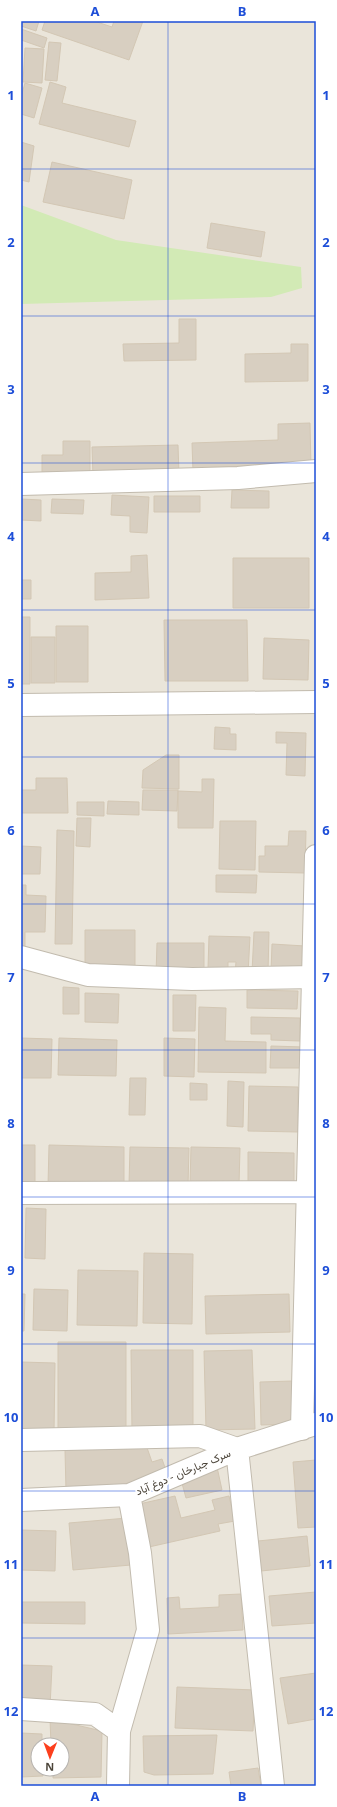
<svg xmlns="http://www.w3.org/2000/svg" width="337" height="1807" font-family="'Noto Sans',Vazirmatn,sans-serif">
<rect width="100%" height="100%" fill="#f6f3ec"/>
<path fill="#eae5da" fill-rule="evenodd" d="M21,21H316V1786H21ZM38,1745H62V1769H38Z"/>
<path fill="#d2eab5" d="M21,205L116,240L301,267L302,288L271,297L21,304Z"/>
<path fill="#d8cfc1" stroke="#d3c7b4" d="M21,21H39L36,31L21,26Z
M45,21H94L112,27L114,21H143L129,60L42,30Z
M21,29L47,38L44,48L21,40Z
M49,42L61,43L57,81L45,80Z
M25,48L44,49L42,83L23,82Z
M50,82L66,87L62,103L136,121L129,147L39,124Z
M25,83L42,88L34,118L21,114V97Z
M21,142L34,146L29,182L21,180Z
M52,162L132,180L124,219L43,202Z
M211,223L265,232L261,257L207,248Z
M179,319H196V360L124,361L123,344L179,343Z
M291,344H308V381L245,382V354L291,353Z
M310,423L311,468L193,472L192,443L278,440V424Z
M63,441H90V478H42V455H63Z
M178,445L179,474L93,477L92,447Z
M232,490L269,491V508H231Z
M112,495L149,497L147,533L130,532V516L111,515Z
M154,496H200V512H154Z
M21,499L41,500V521L21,520Z
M52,499L84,500L83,514L51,513Z
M147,555L149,598L95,600V573L131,572V556Z
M233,558H309V608H233Z
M21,565V580H31V599H21Z
M21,617H30V684H21Z
M164,620H247L248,681H165Z
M56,626H88V682H56Z
M31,637H55V683H31Z
M264,638L309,640L308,680L263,679Z
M215,727L230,728V734H236V750L214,749Z
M276,732L306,733L305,776L286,775L287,743H276Z
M166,755H179V789L142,788L143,770Z
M36,778H67L68,813H21V790H36Z
M202,779H214L213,828H178V791L202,792Z
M143,790H178L177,811L142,810Z
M108,801L139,802V815L107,814Z
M77,802H104V816L77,815Z
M77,818H91L90,847L76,846Z
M220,821H256L255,870L219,869Z
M57,830L74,831L72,944H55Z
M289,831H306L305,873L259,872V856H265V846H288Z
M21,846L41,847L40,874H21Z
M216,875H257L256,893L216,892Z
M21,885H26V895L46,896L45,932H25V947H21Z
M85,930H135V969L85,970Z
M254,932H269L268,973L252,972Z
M209,936L250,937L248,974L235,973L236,962H228V968H208Z
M157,943H204V975H156Z
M272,944L305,946L304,973L271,972Z
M63,987L79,988V1014H63Z
M247,990L298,991L297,1009L247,1008Z
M85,993L119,994L118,1023L85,1022Z
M173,995H196L195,1031H173Z
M199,1007L226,1008L225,1041L266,1042V1073L198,1072Z
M251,1017L300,1018V1041L271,1040V1034H251Z
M21,1038L52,1039L51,1078H21Z
M59,1038L117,1040L116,1076L58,1075Z
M164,1038L195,1039L194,1077L164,1076Z
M271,1046L304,1047L303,1068H270Z
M130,1078H146L145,1115H129Z
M228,1081L244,1082L243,1127L227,1126Z
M190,1083L207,1084V1100H190Z
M249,1086L298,1087V1132L248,1131Z
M21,1145H35V1189L21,1188Z
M49,1145L124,1147V1187L48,1186Z
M130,1147L189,1148L188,1186L129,1185Z
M191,1147L240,1148L239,1185L190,1184Z
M248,1152L294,1153V1185L248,1183Z
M26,1208L46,1209L45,1259L25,1258Z
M144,1253L193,1254L192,1324L143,1323Z
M78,1270L138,1271L137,1326L77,1325Z
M34,1289L68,1290L67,1331L33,1330Z
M21,1294H25L24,1331H21Z
M289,1294L290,1332L206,1334L205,1296Z
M58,1342H126V1428L58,1429Z
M131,1350H193V1432H132Z
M252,1350L255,1429L206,1430L204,1351Z
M21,1362L55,1363L54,1433L21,1432Z
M310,1364H316V1415H309Z
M292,1381L293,1424L261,1425L260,1382Z
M145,1442L152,1462L162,1459L168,1476L126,1489L66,1491L65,1450L125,1448Z
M21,1460H22V1493H21Z
M316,1460V1527L298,1528L293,1462Z
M217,1467L222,1490L186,1498L180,1476Z
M175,1496L181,1518L215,1510L212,1500L229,1496L235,1521L218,1524L220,1531L149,1547L139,1504Z
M127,1518L131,1565L73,1570L69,1523Z
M21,1530L56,1531L55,1571L21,1570Z
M307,1536L310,1566L261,1571L258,1541Z
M316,1592V1623L272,1626L269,1596Z
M241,1594L243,1630L168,1634L167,1598L179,1597L180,1609L219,1607V1595Z
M21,1602H85V1624L21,1623Z
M21,1665L52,1666L50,1707L21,1706Z
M316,1673V1719L288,1724L280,1678Z
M177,1687L255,1690L253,1731L175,1728Z
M50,1719L102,1731L101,1777L53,1778V1769H62V1745H51Z
M21,1733L42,1734V1745H38V1769H43V1776L21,1777Z
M217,1735L213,1774L154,1775L144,1772L143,1736Z
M258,1768L261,1786H231L229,1772Z"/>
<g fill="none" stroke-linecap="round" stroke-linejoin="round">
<g stroke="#c2bbae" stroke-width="24">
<path id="minor" d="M21,484L238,478L316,471
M21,705L316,702
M21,957L88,975L192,979L316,977
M21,1193L316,1192
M302,1429L316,856
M21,1440L200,1436L237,1449L273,1786
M21,1500L129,1495L237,1449L315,1424
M21,1709L95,1714L119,1731L118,1786
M119,1731L148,1630L140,1553L129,1495"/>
</g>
<use href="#minor" stroke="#fff" stroke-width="22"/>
</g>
<path fill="none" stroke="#1d4ed8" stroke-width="1" stroke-opacity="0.55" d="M168,21V1786M21,169H316M21,316H316M21,463H316M21,610H316M21,757H316M21,904H316M21,1050H316M21,1197H316M21,1344H316M21,1491H316M21,1638H316"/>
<g text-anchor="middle" stroke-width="4" stroke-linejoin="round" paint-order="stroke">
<g font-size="11" fill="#4b4439" stroke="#fff">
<text transform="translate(183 1472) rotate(-23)" y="4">سرک جبارخان - دوغ آباد</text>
</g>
</g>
<rect width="337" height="1807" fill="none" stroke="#ffffff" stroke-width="44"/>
<g transform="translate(50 1757) rotate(181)"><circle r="19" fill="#ffffff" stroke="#b7b4b0"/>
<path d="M0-3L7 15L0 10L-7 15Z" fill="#fc3f1d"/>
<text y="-6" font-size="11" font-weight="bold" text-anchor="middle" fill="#4b4439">N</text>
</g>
<rect x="22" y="22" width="293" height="1763" fill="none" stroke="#1d4ed8" stroke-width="1.5"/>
<g font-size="13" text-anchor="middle" font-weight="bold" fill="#1d4ed8">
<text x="95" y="16">A</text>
<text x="242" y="16">B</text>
<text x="11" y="100">1</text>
<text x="326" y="100">1</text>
<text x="11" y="247">2</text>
<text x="326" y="247">2</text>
<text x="11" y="394">3</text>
<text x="326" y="394">3</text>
<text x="11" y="541">4</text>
<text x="326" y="541">4</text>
<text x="11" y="688">5</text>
<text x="326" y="688">5</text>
<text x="11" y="835">6</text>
<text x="326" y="835">6</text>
<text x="11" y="982">7</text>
<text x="326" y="982">7</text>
<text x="11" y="1128">8</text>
<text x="326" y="1128">8</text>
<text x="11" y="1275">9</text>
<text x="326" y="1275">9</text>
<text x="11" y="1422">10</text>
<text x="326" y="1422">10</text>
<text x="11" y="1569">11</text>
<text x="326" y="1569">11</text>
<text x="11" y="1716">12</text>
<text x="326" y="1716">12</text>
<text x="95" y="1801">A</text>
<text x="242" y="1801">B</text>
</g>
</svg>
